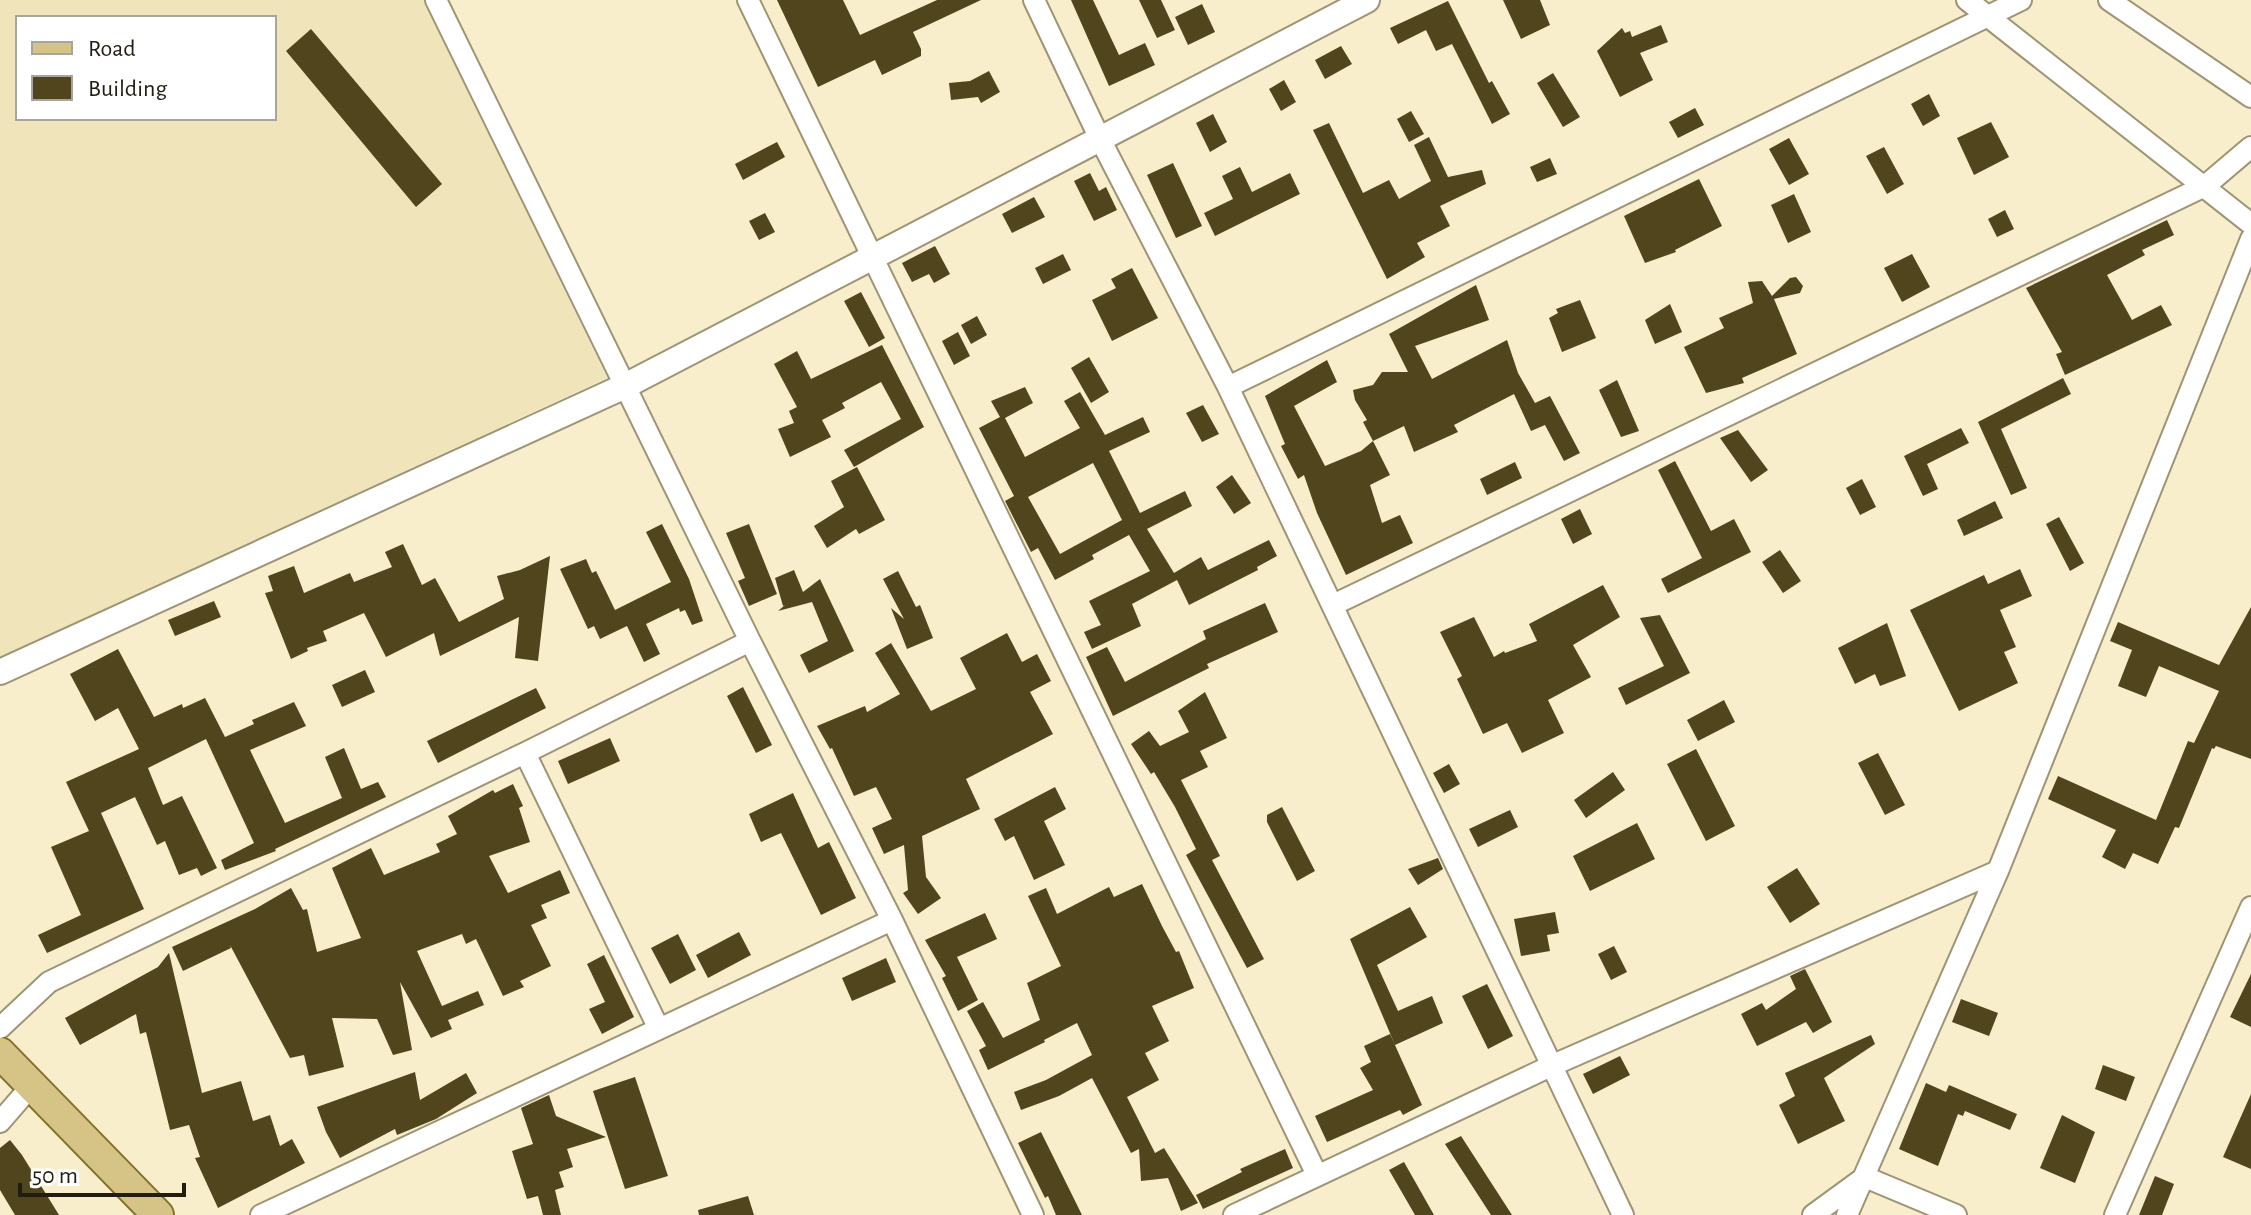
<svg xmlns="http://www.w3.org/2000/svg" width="2251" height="1215" font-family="'Alegreya Sans',sans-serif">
<rect width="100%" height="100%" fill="#f9eecb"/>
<path fill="#f0e4ba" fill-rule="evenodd" d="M0,0H423L607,378L0,657ZM18,18H274V118H18Z"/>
<path fill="#50451c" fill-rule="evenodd" d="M777,0H843L860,35L937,0H981L913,32L921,49V56L882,75L875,60L818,87Z
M1071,0H1093L1119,55L1145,43L1155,65L1109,86Z
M1139,0H1161L1175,30L1157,38Z
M1503,0H1540L1550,25L1521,39Z
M1448,1L1489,83L1492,81L1510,114L1492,124L1452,44L1436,51L1426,30L1398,44L1390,28Z
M1202,4L1215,32L1188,45L1175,17Z
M1661,25L1668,42L1640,53L1653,80L1620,97L1597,51L1622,28L1625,33L1630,31L1632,37Z
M311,29L442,184L416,207L286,51Z
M1341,46L1352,64L1325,79L1315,60Z
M989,71L1000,92L981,103L978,97L951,100L949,83L970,81Z
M1553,73L1580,117L1563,127L1537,83Z
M1284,80L1296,102L1281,111L1269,89Z
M1929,94L1940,116L1923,126L1911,104Z
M1695,108L1704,125L1678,138L1669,122Z
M1411,111L1424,134L1409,142L1397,119Z
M1213,114L1227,142L1210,152L1196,123Z
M1991,122L2009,157L1974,175L1957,138Z
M1329,123L1363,193L1389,180L1399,199L1431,181L1414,145L1429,137L1448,177L1482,170L1486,184L1440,206L1450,226L1417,243L1425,257L1387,279L1313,130Z
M1789,138L1809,174L1789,185L1769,149Z
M777,142L785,157L743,180L735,164Z
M1884,147L1904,184L1887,194L1866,156Z
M1550,158L1557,174L1537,182L1530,167Z
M1173,163L1202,226L1176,238L1147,175Z
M1240,167L1252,192L1290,173L1300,194L1215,236L1204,213L1233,199L1222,176Z
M1090,173L1099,191L1106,187L1117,210L1094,221L1074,181Z
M1699,179L1722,226L1675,250L1676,252L1645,263L1624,216Z
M1794,194L1811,232L1788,243L1771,205Z
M1034,197L1045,217L1012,233L1002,214Z
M2005,210L2014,229L1997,237L1988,219Z
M765,213L775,232L759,240L749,221Z
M2167,220L2174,235L2142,250L2145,255L2107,275L2132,320L2161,305L2172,325L2065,375L2056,354L2062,352L2026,288Z
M935,246L950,274L934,283L929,274L912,282L902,263Z
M1063,254L1071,270L1043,284L1035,268Z
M1912,254L1930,287L1902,302L1884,268Z
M1132,268L1158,318L1112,341L1092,300L1116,288L1111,279Z
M1796,277L1803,286L1800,293L1774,299L1797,354L1742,378L1744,383L1706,393L1684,347L1724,328L1719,318L1753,303L1748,282L1762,281L1772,296L1790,278Z
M1476,285L1489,320L1415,346L1432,379L1507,340L1518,373L1535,403L1550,396L1580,453L1564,461L1545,425L1531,431L1514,394L1454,425L1458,432L1414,452L1404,426L1373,441L1363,422L1367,420L1355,400L1353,390L1373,385L1382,372H1408L1389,334Z
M861,292L885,338L869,347L844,301Z
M1580,300L1596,338L1562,352L1549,318L1558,313L1556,309Z
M1670,304L1682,332L1655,344L1645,320Z
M977,316L987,335L971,344L961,325Z
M958,332L970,356L954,365L942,341Z
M882,345L924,427L854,467L844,450L901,419L881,382L842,403L845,408L822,420L831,437L790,457L778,429L794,423L789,411L797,407L774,364L797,351L811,379Z
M1089,357L1109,392L1091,403L1071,368Z
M1327,360L1337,382L1294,406L1325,466L1361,451L1373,441L1390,475L1370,485L1382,523L1400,515L1413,543L1346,575L1317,513L1304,475L1298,479L1281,446L1285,444L1265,396Z
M2063,378L2071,394L2001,429L2027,488L2011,495L1978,422Z
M1617,380L1639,431L1621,437L1599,390Z
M1025,387L1033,403L1005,418L1025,457L1080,428L1064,401L1080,392L1105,435L1143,417L1150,432L1109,451L1140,513L1185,491L1192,506L1147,529L1174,573L1201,557L1208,570L1269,540L1277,556L1257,567L1258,570L1189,605L1177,580L1132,604L1141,626L1092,649L1084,632L1101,625L1089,601L1150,571L1129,535L1092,555L1094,559L1055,580L1038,548L1031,552L1005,501L1014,496L979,428L1000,417L991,401ZM1093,463L1122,520L1060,554L1028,497Z
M1203,405L1219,434L1202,442L1186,413Z
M1961,428L1969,443L1927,464L1938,489L1923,496L1904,456Z
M1738,430L1768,470L1751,482L1720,438Z
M1675,461L1711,531L1734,519L1751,552L1668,593L1661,579L1702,558L1658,470Z
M1515,462L1522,478L1487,495L1480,479Z
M857,467L885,520L859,534L856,529L827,548L814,526L844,507L831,481Z
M1232,475L1251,503L1234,514L1216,487Z
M1862,479L1876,507L1860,515L1846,488Z
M1995,501L2003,518L1964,536L1957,520Z
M1580,509L1592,534L1573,544L1561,519Z
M2059,517L2084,563L2070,571L2046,524Z
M662,524L689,579L703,621L692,625L685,610L680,612L679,608L646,624L660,654L644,662L627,626L600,639L594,626L588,629L560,569L586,559L592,573L596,571L615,610L671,582L646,532Z
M749,524L777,594L749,606L738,581L745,578L726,533Z
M403,544L422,585L435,578L459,622L504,599L497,576L520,570L550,556L538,661L515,658L519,617L440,656L434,633L386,657L364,613L323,631L327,641L307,648L308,651L291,659L265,593L273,591L268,576L294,566L304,593L350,573L354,582L392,567L385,552Z
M1780,550L1801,581L1783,593L1762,562Z
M2020,569L2032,596L2000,610L2016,647L2004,652L2018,683L1959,711L1910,610L1984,575L1988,584Z
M794,570L803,592L820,579L854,651L809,673L800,655L828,641L812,602L778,611L785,605L783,606L775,578Z
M898,571L916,607L920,605L933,638L907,649L891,608L904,619L883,579Z
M1603,585L1620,617L1573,645L1591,677L1548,700L1564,733L1522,753L1507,723L1483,734L1457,679L1462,676L1440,632L1474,617L1494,657L1504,651L1505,653L1537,641L1529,624Z
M214,601L221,617L175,636L168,620Z
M1265,603L1278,632L1207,664L1209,668L1113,716L1086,657L1107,647L1125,682L1206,639L1203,631Z
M2251,607V759L2216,746L2214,749L2212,748L2179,828L2175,827L2158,864L2133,853L2125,869L2102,857L2116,830L2048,799L2058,776L2156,820L2188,741L2194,743L2219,691L2159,666L2146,697L2118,686L2132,650L2110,641L2118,622L2219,665Z
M1660,615L1690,673L1626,705L1618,688L1664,666L1640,618Z
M1887,623L1906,676L1880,686L1875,674L1855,684L1838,648Z
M1007,633L1022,662L1037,654L1051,681L1030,692L1053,734L966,779L980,809L922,836L926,877L941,898L918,914L903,893L908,890L904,845L884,854L872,828L892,819L876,787L854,796L832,748L830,749L817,726L865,706L867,712L900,694L875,653L891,643L931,711L976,689L960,658Z
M118,649L154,717L182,704L183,708L205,698L225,737L254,724L252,720L294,702L306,726L250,750L285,823L342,798L325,757L344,748L361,789L378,782L386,797L275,849L276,851L225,870L221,860L254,843L206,739L148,768L163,805L182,796L217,868L201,876L197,868L179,875L165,841L157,845L135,797L101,813L144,909L47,953L38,935L81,915L51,847L89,831L66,782L139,749L118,708L95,721L70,674Z
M365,670L375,692L342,707L332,685Z
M743,687L772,745L756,753L727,696Z
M536,688L546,708L438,763L427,741Z
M1205,692L1227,738L1200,751L1208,767L1181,780L1220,856L1212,860L1264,959L1247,968L1186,855L1196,849L1175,807L1154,772L1151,774L1131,744L1149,731L1160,746L1189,732L1178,711Z
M1724,700L1735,722L1698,741L1687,720Z
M610,738L620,761L568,784L558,761Z
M1696,749L1735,826L1706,841L1667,764Z
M1878,753L1905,805L1885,815L1858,763Z
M1449,764L1460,784L1444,793L1433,773Z
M1613,772L1625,790L1586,818L1574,800Z
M513,784L523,806L519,808L530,842L489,856L508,893L560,870L570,893L541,905L547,918L531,925L551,966L520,981L524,987L503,996L476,939L466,944L462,934L417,951L442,1006L478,991L484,1005L448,1020L452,1029L431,1038L400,982L412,1050L393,1055L377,1019L332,1018L344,1067L309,1076L304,1055L290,1058L230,945L231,948L183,971L172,947L255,909L291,888L303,910L307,909L317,952L361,938L332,868L371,848L384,875L440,852L436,844L457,834L448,816L493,790L495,793Z
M1055,787L1066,809L1044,821L1065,865L1034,880L1014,836L1005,841L994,819Z
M793,793L818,848L829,842L856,898L821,915L781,833L761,842L749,814Z
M1282,807L1315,871L1297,881L1267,822V815Z
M1510,810L1518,827L1478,847L1469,829Z
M1637,823L1655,859L1590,891L1573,856Z
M1438,858L1443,869L1418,885L1408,869Z
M1797,868L1820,904L1790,923L1767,887Z
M1142,884L1162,926L1176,952L1179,951L1194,988L1152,1006L1169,1041L1145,1053L1159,1080L1127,1097L1155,1153L1164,1148L1198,1203L1181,1211L1168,1178L1141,1181L1139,1149L1131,1153L1092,1078L1059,1096L1021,1110L1014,1092L1046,1080L1092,1055L1077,1023L1044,1040L1045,1042L988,1070L979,1050L986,1046L967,1011L983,1002L1003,1038L1040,1020L1027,983L1061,966L1028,896L1046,888L1057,914L1109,887L1114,897Z
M1410,907L1427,937L1377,965L1398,1011L1432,996L1443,1023L1395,1045L1350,939Z
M1555,912L1559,933L1547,935L1550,951L1521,956L1514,919Z
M985,913L997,939L957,957L978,1000L958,1011L942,978L946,976L925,940Z
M739,932L751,955L708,978L696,955Z
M678,934L696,970L670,984L651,948Z
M1614,946L1627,972L1611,980L1598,954Z
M169,953L202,1093L241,1081L253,1121L270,1115L280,1146L292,1139L305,1163L218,1208L195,1158L200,1157L189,1125L170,1130L146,1032L140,1034L136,1014L80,1045L65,1018L158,967Z
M604,955L634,1017L602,1034L589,1009L605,1002L587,964Z
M886,958L896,982L852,1001L842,978Z
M1805,969L1832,1022L1813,1033L1806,1022L1757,1046L1741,1014L1762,1003L1766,1010L1796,989L1790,976Z
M2251,974V1027L2230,1017Z
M1487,984L1513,1036L1488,1049L1462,996Z
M1961,999L1998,1013L1989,1036L1952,1022Z
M1390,1034L1422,1105L1403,1115L1400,1110L1327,1142L1315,1116L1373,1090L1360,1068L1371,1062L1364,1046Z
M1871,1035L1875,1044L1824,1078L1845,1121L1798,1144L1779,1105L1795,1096L1785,1073Z
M1620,1056L1630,1075L1593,1094L1583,1074Z
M2103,1065L2135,1077L2126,1101L2095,1089Z
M415,1072L420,1100L466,1073L477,1093L436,1119L397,1135L395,1129L340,1158L326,1132L317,1107Z
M635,1077L668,1176L625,1189L593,1091Z
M1926,1083L1946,1092L1949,1085L2017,1114L2010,1130L1965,1111L1963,1116L1958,1114L1938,1166L1899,1149Z
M2251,1094V1169L2223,1157Z
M549,1095L556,1116L606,1137L567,1149L573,1167L559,1172L564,1187L555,1190L561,1215H543L538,1196L527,1199L512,1151L533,1144L521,1108Z
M2062,1115L2095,1132L2075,1183L2040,1168Z
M1041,1132L1082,1215H1056L1048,1196L1045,1198L1018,1143Z
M1461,1136L1512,1215H1491L1445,1144Z
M10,1140L22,1155L59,1215H15L0,1190V1148Z
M1285,1149L1293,1168L1203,1209L1196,1195L1242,1172L1240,1169Z
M1404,1162L1434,1215H1415L1389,1170Z
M2155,1176L2174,1184L2162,1215H2139Z
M748,1196L754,1215H699L698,1210Z"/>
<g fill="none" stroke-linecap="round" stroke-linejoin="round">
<g stroke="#9e9574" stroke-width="24">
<path id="minor" d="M436,0L750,641L892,920L1033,1215
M748,0L1317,1175
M1034,0L1100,139L1228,387L1623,1215
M1967,0L2251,224
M2109,0L2251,97
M1228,387L2021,0
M1333,605L2205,186L2251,147
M525,753L659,1029
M0,1028L49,982L525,753L750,641
M0,1122L32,1085
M261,1215L892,920
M1234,1215L1553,1065L1998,871
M1813,1215L1865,1177L1956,1215
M1847,1215L1998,871L2251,239
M2115,1215L2251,907"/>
</g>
<g stroke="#9e9574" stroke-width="28">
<path id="tertiary" d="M0,672L625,386L1367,0"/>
</g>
<g stroke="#847029" stroke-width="34">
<path id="primary" d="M0,1053L158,1215"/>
</g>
<use href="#minor" stroke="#fff" stroke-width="20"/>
<use href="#tertiary" stroke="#fff" stroke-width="24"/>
<use href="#primary" stroke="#d5c486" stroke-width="30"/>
</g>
<rect x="16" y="16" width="260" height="104" fill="#ffffff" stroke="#a6a59f" stroke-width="2"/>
<rect x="32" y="42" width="40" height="12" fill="#d5c486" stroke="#a6a59f" stroke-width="2"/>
<text x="88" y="56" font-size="24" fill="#211d10">Road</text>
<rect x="32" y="76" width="40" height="24" fill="#50451c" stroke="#a6a59f" stroke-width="2"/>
<text x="88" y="96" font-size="24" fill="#211d10">Building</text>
<path d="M20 1183v12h164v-12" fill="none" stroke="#211d10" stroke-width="4"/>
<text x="32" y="1183" font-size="24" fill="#211d10" stroke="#ffffff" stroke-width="6" paint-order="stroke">50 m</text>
</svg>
